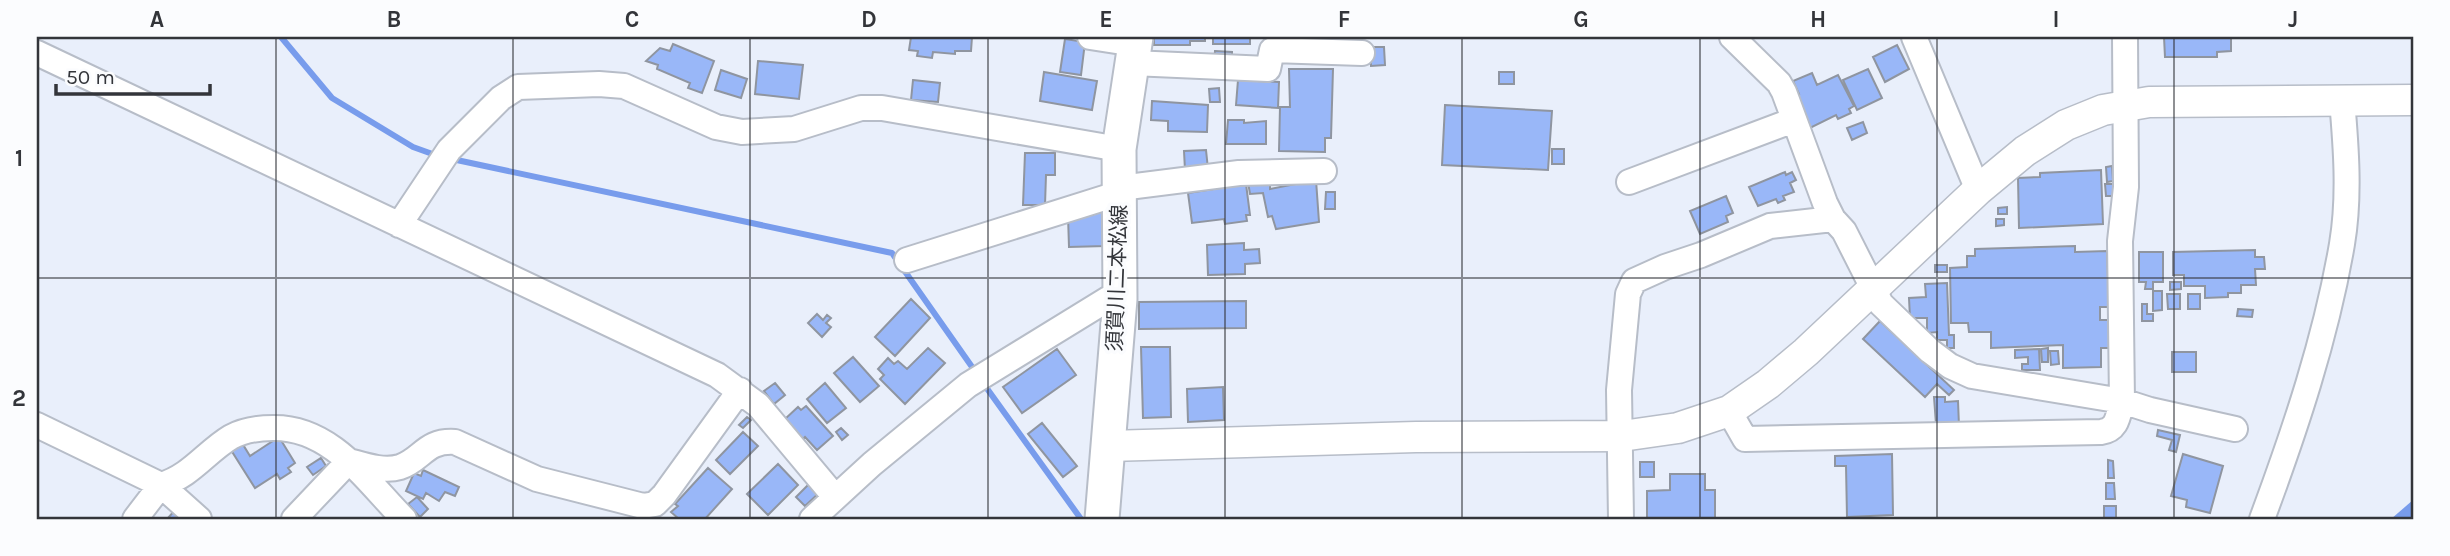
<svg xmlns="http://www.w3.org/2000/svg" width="2450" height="556" font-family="Karla,'Noto Sans JP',sans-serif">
<rect width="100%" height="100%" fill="#e9effb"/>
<path fill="#789cec" d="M2413,500V519H2391Z"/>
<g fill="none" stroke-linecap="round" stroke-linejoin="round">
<path stroke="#789cec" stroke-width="6" d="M281,37L332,98L413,147L438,156
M452,159L892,253L977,374
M983,383L1081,519"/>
</g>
<path fill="#99b7f8" stroke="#8f95a0" stroke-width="2" d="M911,37H972L971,51H955V54L933,52L932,58L917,56L918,51L909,50Z
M1154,37H1205V41H1190V45H1154Z
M1213,37H1250V44H1213Z
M2164,37H2231V51L2217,52V57H2165Z
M1065,39L1085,42L1081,75L1060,72Z
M673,44L714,61L702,93L688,88L690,83L657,69L658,65L646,61L660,48L670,51Z
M1897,45L1909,69L1885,82L1873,57Z
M1370,47H1384L1385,65L1371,66Z
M1215,51L1232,52V63L1214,62Z
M758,61L803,65L799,99L755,94Z
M1289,69H1333L1331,138H1325V152L1279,151L1280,107H1290Z
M1868,69L1882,98L1857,110L1843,80Z
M721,70L747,79L741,98L715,90Z
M1044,72L1097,81L1092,110L1040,101Z
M1499,72H1514V84H1499Z
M1812,73L1817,85L1838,75L1854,106L1849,109L1851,113L1838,119L1836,115L1810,128L1794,97L1799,94L1793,81Z
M913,80L940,83L938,102L911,100Z
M1238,80L1279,82L1278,108L1236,105Z
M1219,88L1220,102H1210L1209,89Z
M1152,101L1208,105L1207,132L1168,131V121L1151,120Z
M1445,105L1552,111L1548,170L1442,165Z
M1228,120H1244V123L1266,121V144H1226Z
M1863,122L1867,133L1852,140L1847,128Z
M1552,149H1564V164H1552Z
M1206,150L1208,169L1185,170L1184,151Z
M1025,153H1055V175H1046L1045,205H1023Z
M2112,166L2113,181L2107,182L2106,167Z
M2101,170L2103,224L2019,228L2018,178L2040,177V173Z
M1785,172L1786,175L1792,172L1796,180L1790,183L1794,192L1783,196L1785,200L1778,203L1776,199L1758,206L1749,187Z
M1270,179V189L1316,180L1319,222L1276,229L1272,216L1268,217L1263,193L1250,194L1248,182Z
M1246,184L1250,215H1246L1247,221L1225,224L1224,219L1192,223L1188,193Z
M2105,184H2113V196H2106Z
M1326,192H1335V209H1325Z
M1726,196L1733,213L1726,216L1728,222L1700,234L1690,211Z
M2007,207V214H1998V208Z
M1093,211H1103L1105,246L1069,247L1068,216L1093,215Z
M1996,219H2004V225L1996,226Z
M1244,243V250L1259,249L1260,263L1245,264V274L1208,275L1207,245Z
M2075,246V252L2107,251L2109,307H2100V320H2109V348H2101V367L2063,368V345L1991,348V332H1969L1968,323H1951L1950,268L1967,267V256H1975V249Z
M2255,250V257H2264L2265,269H2255L2256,285H2241V293H2228V297L2205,298V286H2184V275H2173V252Z
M2139,252H2163V282H2153V289H2145L2146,282H2139Z
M1935,265H1947V272H1935Z
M2170,282H2181V289L2170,290Z
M1947,283L1949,335H1954V348H1947V340H1937V332L1927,333V318H1910L1909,298L1926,297L1925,284Z
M2153,291H2162V310L2153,311Z
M2167,294H2180V309H2168Z
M2188,294H2200V309H2188Z
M911,299L930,318L895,356L875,337Z
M1246,301V328L1139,329V302Z
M2142,304H2147V314H2153V321H2142Z
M2238,309L2253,310L2252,317L2237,316Z
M817,314L823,320L827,315L831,318L826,323L831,327L822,337L808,323Z
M1880,321L1954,390L1949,395L1937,384L1925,397L1863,339Z
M1141,347H1170L1171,417L1143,418Z
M928,348L945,363L905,404L880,379L884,375L878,369L888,358L894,364L898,361L907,369Z
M2048,348V362H2042L2041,349Z
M1057,349L1076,375L1022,413L1003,387Z
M2039,349L2040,370H2022V364H2028V357L2015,358V350Z
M2050,351H2058L2059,364L2051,365Z
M2172,352H2196V372H2172Z
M853,357L879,386L860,402L834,373Z
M775,383L785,395L774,404L764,391Z
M825,383L846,408L827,423L807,399Z
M1223,387L1224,420L1188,422L1187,389Z
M1934,397H1945V402L1958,401L1959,426L1936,424Z
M806,406L833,436L817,450L805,437L803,439L785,419L798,407L801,410Z
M747,417L751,420L743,428L739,425Z
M1042,423L1077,466L1063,477L1028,434Z
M841,428L848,435L842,440L836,432Z
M2158,430L2180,435L2176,452L2169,450L2172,440L2157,436Z
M743,432L758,446L730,474L716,460Z
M279,437L295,463L288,468L291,472L280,479L277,474L255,488L231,450L242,443L250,456Z
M1892,454L1893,515L1847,517L1846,466H1835V456Z
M2183,454L2223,466L2210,513L2186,507L2187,500L2171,496Z
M321,458L326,466L313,475L307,467Z
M2108,460L2113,461L2114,478H2108Z
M1640,462H1654V477H1640Z
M778,464L798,485L768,515L747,494Z
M708,468L732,489L705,519H679L671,512L678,506L675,504Z
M423,470L459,487L455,496L445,492L439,501L426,493L423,499L406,491L414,473L421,476Z
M1670,474H1705V490H1715V519H1647V491L1670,490Z
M810,483L819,493L805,506L796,497Z
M2106,483H2114L2115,499H2106Z
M417,497L428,509L420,517L408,504Z
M2104,506H2116V518L2121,519H2104Z
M176,509L188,519H167Z"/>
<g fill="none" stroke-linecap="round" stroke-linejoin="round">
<g stroke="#b7bdc8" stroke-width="28">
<path id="minor" d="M1090,37L1135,44
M1732,37L1779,83L1784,92L1825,203L1833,219L1844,231L1881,304L1930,351L1950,366L1972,376L2122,401L2150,410L2235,429
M1914,37L1978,190
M37,53L717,375L758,405L835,497
M1132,63L1268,69L1272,50L1362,53
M1629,182L1794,120
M1120,188L1239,173L1324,171
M399,225L449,150L501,98L518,87L599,84L624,86L716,127L742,132L794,129L861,108H882L1119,149
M907,260L1120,193
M1729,411L1745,439L2101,432C2118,430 2118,415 2122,401L2120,241L2126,187L2125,37
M37,425L161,485C191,476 206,452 231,437C244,430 259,428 273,428C332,427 367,482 404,519
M135,519L161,485L199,519
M294,519L349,461C364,465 383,472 400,467C423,459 425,440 455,442L537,479L643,506L655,504L664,495L740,390
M812,519L872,464L968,385L1108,299H1120
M1621,519L1619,390L1628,294L1634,281L1665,267L1701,255L1770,226L1833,219
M2262,519C2295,430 2326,338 2342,244C2350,197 2346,146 2342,100"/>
</g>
<g stroke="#b7bdc8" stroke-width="33">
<path id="tertiary" d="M1109,446L1416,437L1622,436L1678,428L1729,411L1768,384L1806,352L1978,190L2025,151L2066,125L2103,110L2149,102L2413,100"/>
</g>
<g stroke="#b7bdc8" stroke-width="37">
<path id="secondary" d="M1102,519L1120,299L1119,149L1136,37"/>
</g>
<use href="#minor" stroke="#fff" stroke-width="24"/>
<use href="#tertiary" stroke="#fff" stroke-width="30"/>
<use href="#secondary" stroke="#fff" stroke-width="33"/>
</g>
<path fill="none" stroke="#33353a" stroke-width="2" stroke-opacity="0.55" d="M276,37V519M513,37V519M750,37V519M988,37V519M1225,37V519M1462,37V519M1700,37V519M1937,37V519M2174,37V519M37,278H2413"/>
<g text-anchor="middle" stroke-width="7" stroke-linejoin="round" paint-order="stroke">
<g font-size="21" fill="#33353a" stroke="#fbfcfe">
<text transform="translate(1117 278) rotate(-88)" y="7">須賀川二本松線</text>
</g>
</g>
<rect width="2450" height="556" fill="none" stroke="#fbfcfe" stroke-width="77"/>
<path d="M56 84v10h154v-10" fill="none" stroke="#33353a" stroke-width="3.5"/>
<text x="66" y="84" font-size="21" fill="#33353a" stroke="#fbfcfe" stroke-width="5" paint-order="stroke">50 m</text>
<rect x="38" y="38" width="2374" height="480" fill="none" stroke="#33353a" stroke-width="2.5"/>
<g font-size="23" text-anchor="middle" font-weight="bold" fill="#33353a">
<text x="157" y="27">A</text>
<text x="394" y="27">B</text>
<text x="632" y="27">C</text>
<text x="869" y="27">D</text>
<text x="1106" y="27">E</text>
<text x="1344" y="27">F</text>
<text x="1581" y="27">G</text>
<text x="1818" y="27">H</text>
<text x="2056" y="27">I</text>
<text x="2293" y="27">J</text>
<text x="19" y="166">1</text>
<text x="19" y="406">2</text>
</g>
</svg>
